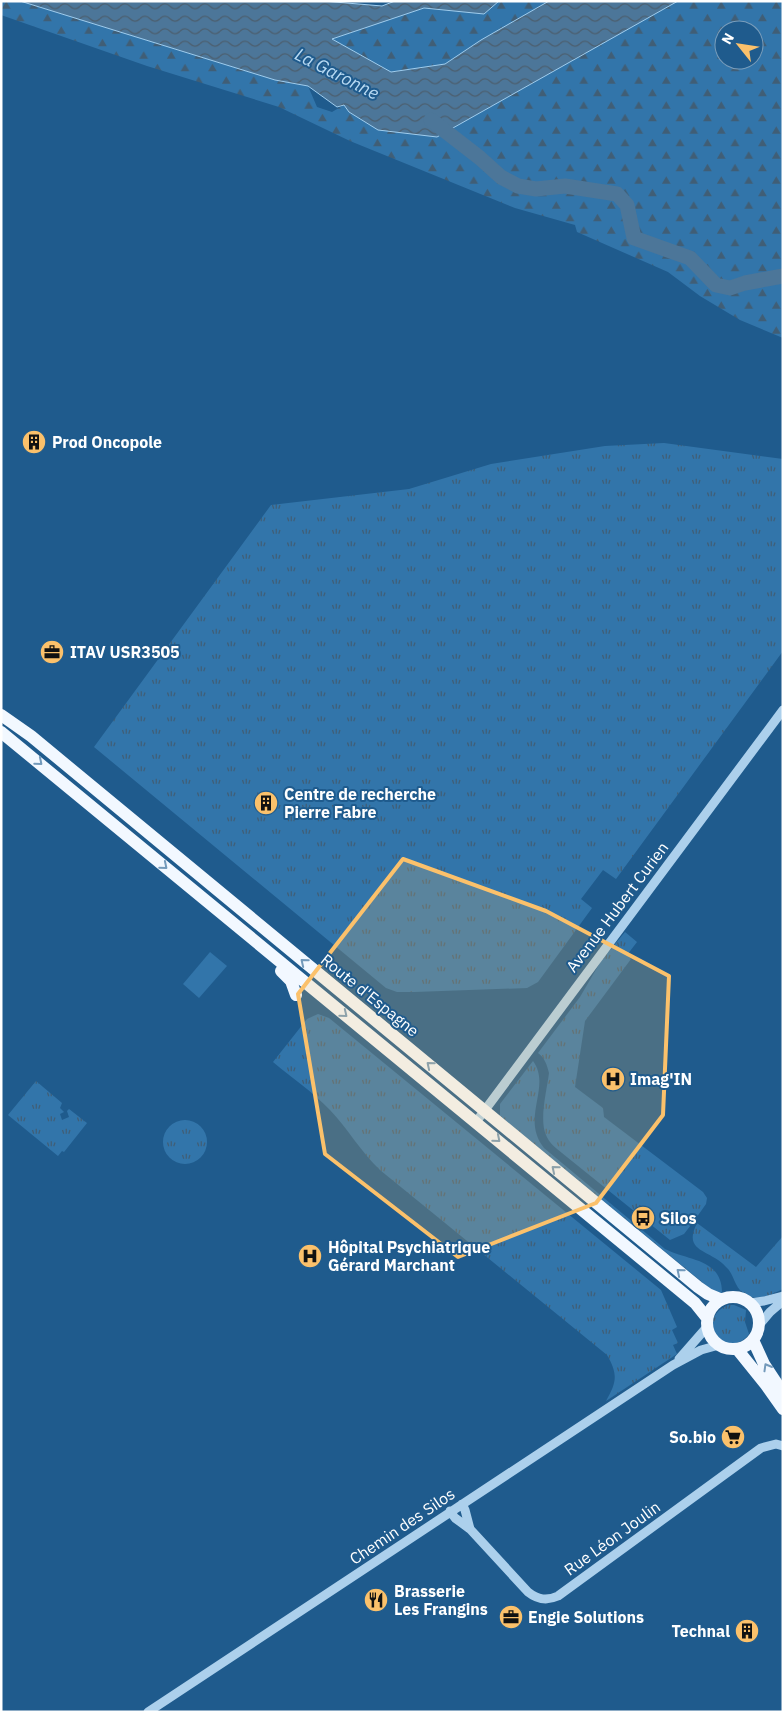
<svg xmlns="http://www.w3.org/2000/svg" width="784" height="1713" font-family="'IBM Plex Sans',sans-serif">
<defs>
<pattern id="grass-tufts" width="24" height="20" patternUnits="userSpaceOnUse" patternTransform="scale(1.25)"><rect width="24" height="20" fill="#3275aa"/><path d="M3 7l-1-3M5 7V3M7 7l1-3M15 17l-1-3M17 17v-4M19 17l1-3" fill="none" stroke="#405e76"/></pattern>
<pattern id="forest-firs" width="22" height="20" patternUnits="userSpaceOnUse" patternTransform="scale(1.25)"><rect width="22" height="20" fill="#3275aa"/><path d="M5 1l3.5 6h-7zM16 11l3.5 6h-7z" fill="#405e76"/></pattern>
<pattern id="water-waves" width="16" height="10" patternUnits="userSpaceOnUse" patternTransform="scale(1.25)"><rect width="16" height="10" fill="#4c7699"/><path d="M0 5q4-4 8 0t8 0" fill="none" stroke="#4c5f6f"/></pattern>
</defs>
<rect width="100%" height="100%" fill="#1f5b8d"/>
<path fill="url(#grass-tufts)" d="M664,443L783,459V651L616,879L603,870L581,899L592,908L538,982L527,988L414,992H397L386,988L94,747L271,505L409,489L491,464L605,446Z
M625,932L637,942L627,955L631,959L585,1021L575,1087L603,1108L604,1117L703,1192L707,1198L706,1204L694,1221L684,1234L670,1240L562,1153C556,1148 549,1143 546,1135C539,1119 547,1090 549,1073C547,1065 545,1058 538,1053L580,997L601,961Z
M318,1014L329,1018L661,1290L677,1327L672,1330L678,1343L673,1345L677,1354L606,1401C617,1382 618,1374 607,1355L380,1170C361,1152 348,1129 330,1110C313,1092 292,1078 273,1062L307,1019Z
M533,1061C552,1087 520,1118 544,1148L665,1249C688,1261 722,1258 722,1293L713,1291L500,1116V1104Z
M36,1081L62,1103L60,1108L64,1112L60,1114L62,1120L69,1117L67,1111L69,1109L87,1123L64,1152L62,1151L58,1156L8,1115Z
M163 1142a22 22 0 1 1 44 0a22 22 0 1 1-44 0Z
M697,1223L756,1267L783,1236V1289C766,1298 746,1304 736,1284C733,1278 731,1271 726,1267C710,1249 682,1253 697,1223Z
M728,1305H734L746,1310L745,1322L749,1334C726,1363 693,1320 728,1305Z"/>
<path fill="url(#forest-firs)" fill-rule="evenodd" d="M1,1H20L275,80L308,86L317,107L332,112L344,105L436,137L678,1H783V338L740,320L700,296L668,272L577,232L575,225L515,208L350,141L279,107L147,66L1,15ZM724,30H754V60H724Z
M499,1H549L481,40L445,64L391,72L332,39L424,8L484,14Z"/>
<path fill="#3275aa" d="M210,952L227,966L199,998L183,984Z"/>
<path fill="url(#water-waves)" stroke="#9fcdee" d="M20,1H323L382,6L395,1H499L484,14L424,8L332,39L391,72L445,64L481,40L549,1H678L437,137L378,130L349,112L344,105L337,107L308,86L275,80Z"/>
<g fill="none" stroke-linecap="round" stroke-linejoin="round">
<path stroke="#4c7699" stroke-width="15" d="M431,120L480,158L501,177L518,186L536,189L565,186L617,194L627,205L634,238L690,258L716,285L730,288L745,283L783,276"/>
<path stroke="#acd0ec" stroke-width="9" d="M476,1122L783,710
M750,1303L764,1301L783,1296
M759,1325L770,1312L783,1301
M679,1359L707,1327
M462,1504L465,1510L470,1529
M450,1511L455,1518L470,1529L528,1592C538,1600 547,1601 558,1596L761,1448L776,1444L783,1446
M148,1712L673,1365L701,1350L719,1345"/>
<path stroke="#f2f8ff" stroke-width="12" d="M1,715L31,736L698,1287L708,1294L720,1299
M1,732L695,1303L707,1318
M281,971L291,981L296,995
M707 1323a26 26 0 1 1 52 0a26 26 0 1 1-52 0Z
M753,1340L764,1364L783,1393
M737,1349L766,1385L783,1409"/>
</g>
<defs><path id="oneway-chevron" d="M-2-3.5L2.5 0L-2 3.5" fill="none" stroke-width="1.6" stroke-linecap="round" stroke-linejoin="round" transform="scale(1.25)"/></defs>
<g stroke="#739abb">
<use href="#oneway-chevron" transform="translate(39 762) rotate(40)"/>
<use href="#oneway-chevron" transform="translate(164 866) rotate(40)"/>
<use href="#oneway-chevron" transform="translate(304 962) rotate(-141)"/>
<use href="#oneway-chevron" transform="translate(344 1014) rotate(39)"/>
<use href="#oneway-chevron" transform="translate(430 1065) rotate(-140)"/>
<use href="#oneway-chevron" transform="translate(497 1139) rotate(40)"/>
<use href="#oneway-chevron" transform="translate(555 1169) rotate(-140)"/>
<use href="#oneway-chevron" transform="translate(680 1272) rotate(-140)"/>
<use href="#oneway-chevron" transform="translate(767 1367) rotate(-120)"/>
</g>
<path fill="#fbc16b" fill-opacity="0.2" stroke="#fbc16b" stroke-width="4" stroke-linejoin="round" d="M403,859L546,911L669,976L663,1115L596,1203L458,1257L325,1154L298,994Z"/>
<defs>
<g id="building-disc" transform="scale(1.25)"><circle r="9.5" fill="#fbc16b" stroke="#1f5b8d"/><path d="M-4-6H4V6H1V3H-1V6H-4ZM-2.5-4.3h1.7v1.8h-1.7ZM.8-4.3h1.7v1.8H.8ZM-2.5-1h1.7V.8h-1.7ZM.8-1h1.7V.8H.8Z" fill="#111"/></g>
<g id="office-disc" transform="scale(1.25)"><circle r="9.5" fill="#fbc16b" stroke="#1f5b8d"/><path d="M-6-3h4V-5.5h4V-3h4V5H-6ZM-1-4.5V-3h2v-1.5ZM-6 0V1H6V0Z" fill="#111"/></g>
<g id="hospital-disc" transform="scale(1.25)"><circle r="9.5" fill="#fbc16b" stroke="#1f5b8d"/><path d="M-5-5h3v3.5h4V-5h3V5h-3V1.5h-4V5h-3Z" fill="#111"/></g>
<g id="bus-disc" transform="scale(1.25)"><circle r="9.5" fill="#fbc16b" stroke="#1f5b8d"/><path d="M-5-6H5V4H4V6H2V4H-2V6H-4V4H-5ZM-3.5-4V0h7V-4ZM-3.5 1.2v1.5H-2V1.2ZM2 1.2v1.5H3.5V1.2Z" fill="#111"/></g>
<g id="supermarket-disc" transform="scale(1.25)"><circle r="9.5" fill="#fbc16b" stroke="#1f5b8d"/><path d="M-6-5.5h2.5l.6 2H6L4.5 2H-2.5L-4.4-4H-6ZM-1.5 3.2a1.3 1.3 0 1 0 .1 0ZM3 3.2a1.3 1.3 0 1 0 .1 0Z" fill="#111"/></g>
<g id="restaurant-disc" transform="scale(1.25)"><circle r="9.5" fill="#fbc16b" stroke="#1f5b8d"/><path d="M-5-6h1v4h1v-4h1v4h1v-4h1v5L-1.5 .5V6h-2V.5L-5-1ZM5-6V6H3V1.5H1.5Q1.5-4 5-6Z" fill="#111"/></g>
</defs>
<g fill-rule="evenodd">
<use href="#building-disc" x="34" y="442"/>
<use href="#office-disc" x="52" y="652"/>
<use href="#building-disc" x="266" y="803"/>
<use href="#hospital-disc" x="613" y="1079"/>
<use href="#bus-disc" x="643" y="1218"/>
<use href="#hospital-disc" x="310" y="1256"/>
<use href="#supermarket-disc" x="733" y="1437"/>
<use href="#restaurant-disc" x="376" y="1600"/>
<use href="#office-disc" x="511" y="1617"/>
<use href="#building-disc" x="747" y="1631"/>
</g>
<g text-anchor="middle" stroke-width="4" stroke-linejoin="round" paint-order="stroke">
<g font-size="16" font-weight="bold" fill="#fff" stroke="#1f5b8d" text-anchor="start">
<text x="52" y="448">Prod Oncopole</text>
<text x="70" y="658">ITAV USR3505</text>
<text x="284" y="800">Centre de recherche<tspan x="284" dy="18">Pierre Fabre</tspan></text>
<text x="630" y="1085">Imag'IN</text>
<text x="660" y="1224">Silos</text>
<text x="328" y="1253">Hôpital Psychiatrique<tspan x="328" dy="18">Gérard Marchant</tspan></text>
<text x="716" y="1443" text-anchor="end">So.bio</text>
<text x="394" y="1597">Brasserie<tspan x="394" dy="18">Les Frangins</tspan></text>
<text x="528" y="1623">Engie Solutions</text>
<text x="730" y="1637" text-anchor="end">Technal</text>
</g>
<g font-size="16" fill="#fff" stroke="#1f5b8d">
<text transform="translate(617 907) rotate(-53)" y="6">Avenue Hubert Curien</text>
<text transform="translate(370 995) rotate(39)" y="6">Route d'Espagne</text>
<text transform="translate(402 1526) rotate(-34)" y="6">Chemin des Silos</text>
<text transform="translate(612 1538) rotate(-36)" y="6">Rue Léon Joulin</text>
</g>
<g font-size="18" font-style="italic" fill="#b8daf3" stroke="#1f5b8d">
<text transform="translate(337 74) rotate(27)" y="6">La Garonne</text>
</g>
</g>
<rect width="784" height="1713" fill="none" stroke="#ffffff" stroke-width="5"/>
<g transform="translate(739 45) rotate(300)"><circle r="24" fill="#1f5b8d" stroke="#799dbb"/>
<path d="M0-4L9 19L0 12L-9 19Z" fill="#fbc16b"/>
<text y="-8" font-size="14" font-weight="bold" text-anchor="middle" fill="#ffffff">N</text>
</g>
</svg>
